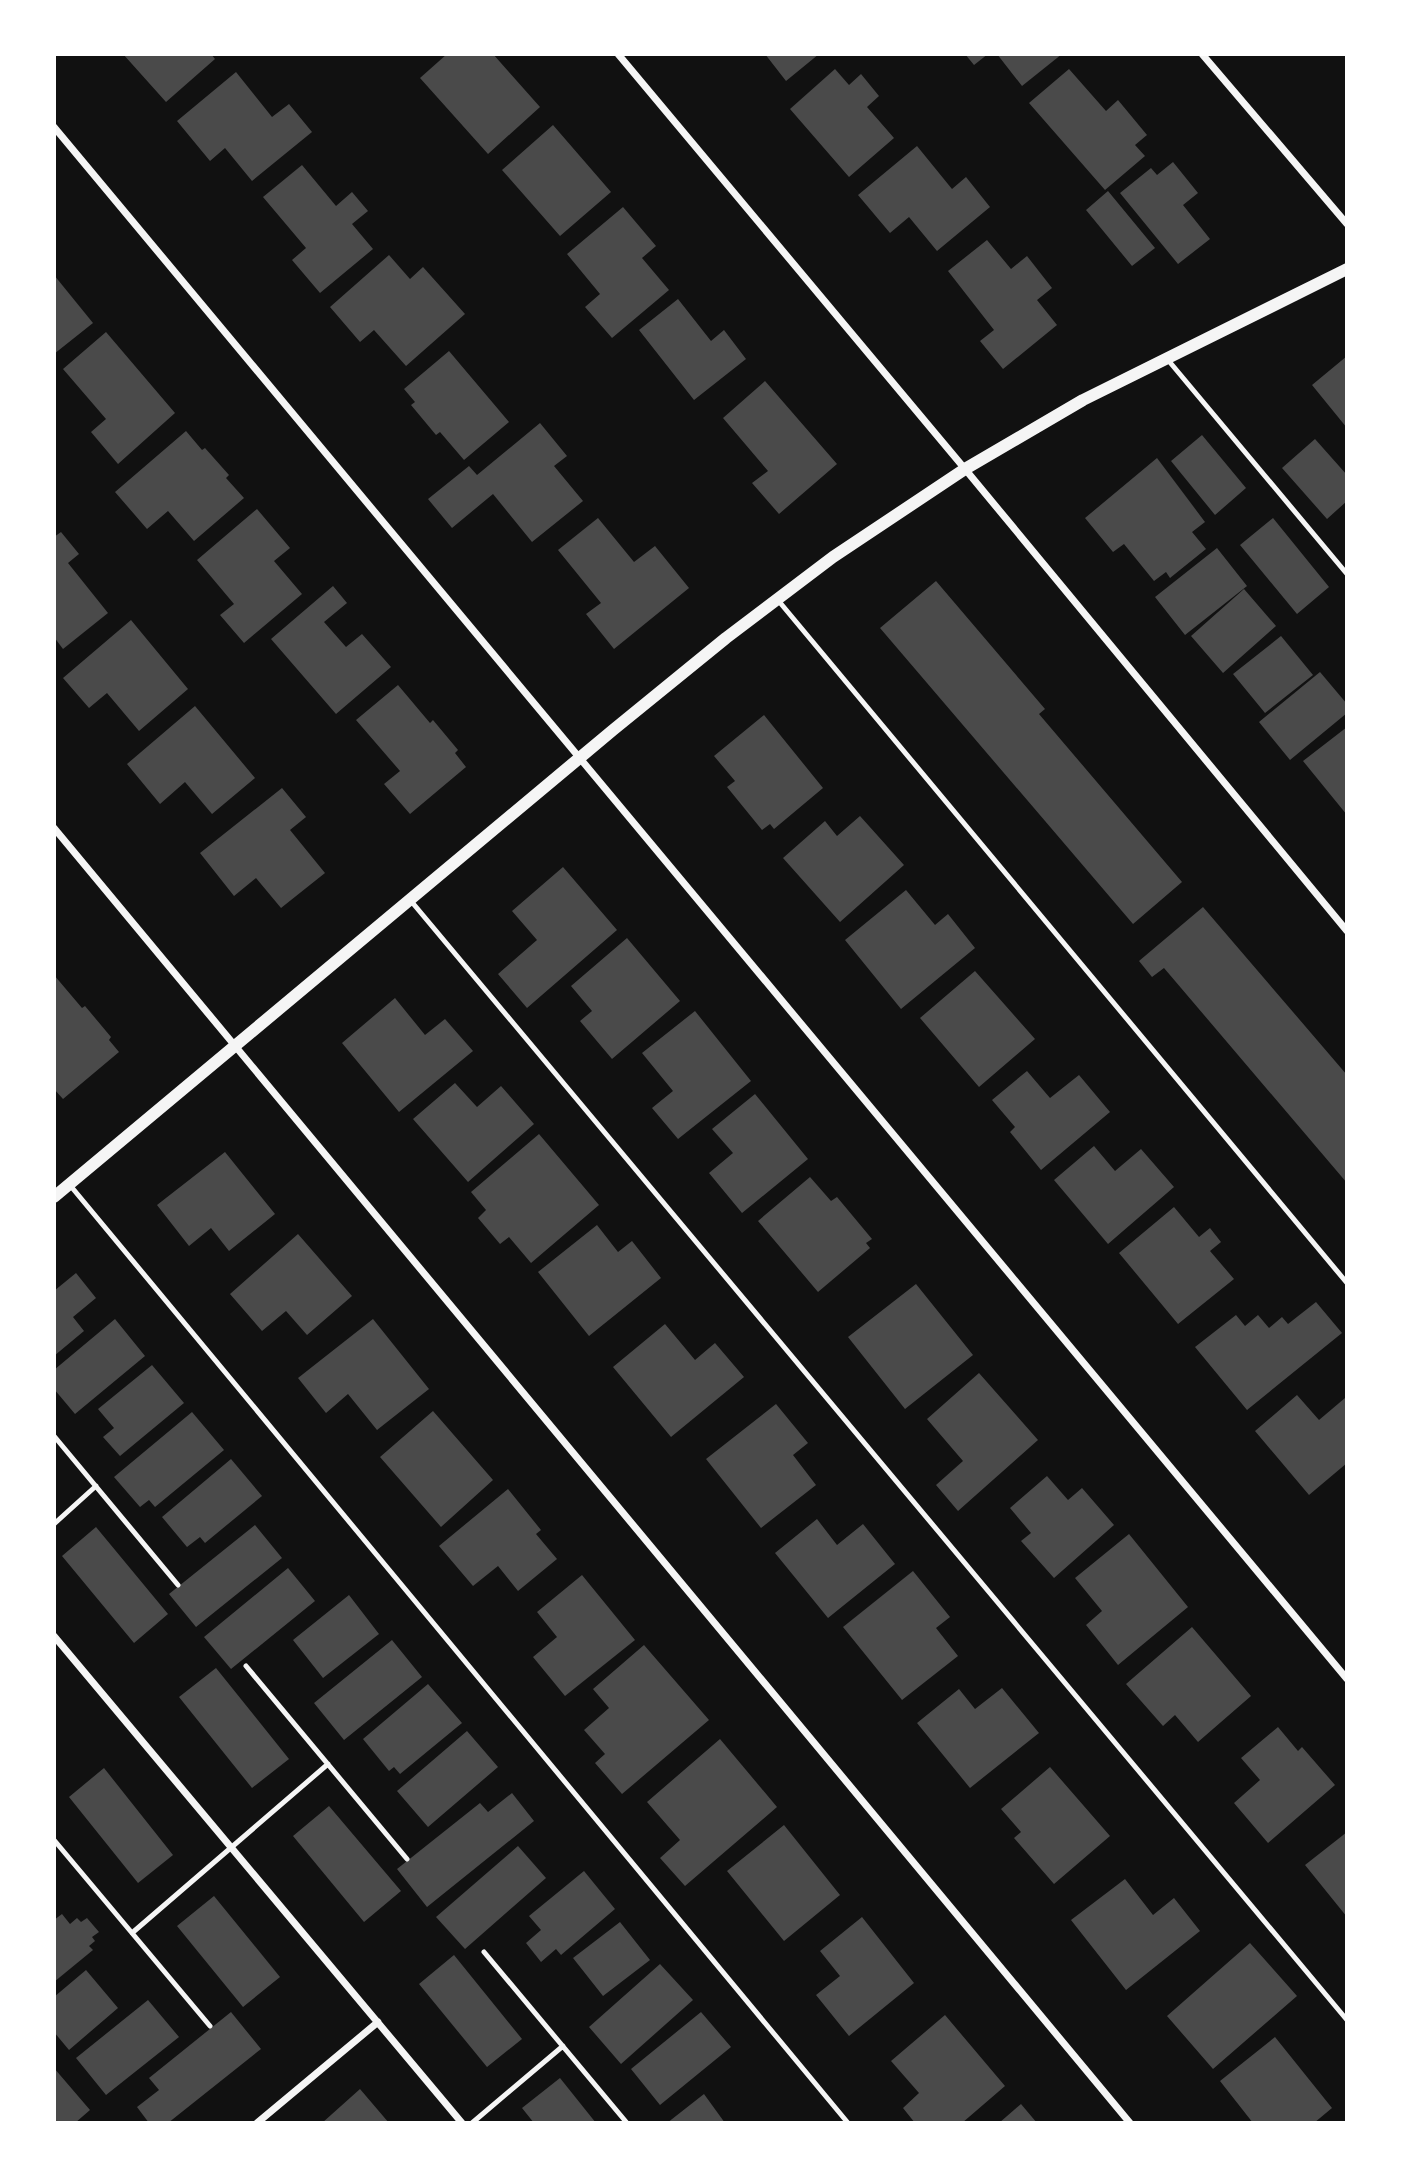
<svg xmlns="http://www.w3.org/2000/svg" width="1401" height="2177" font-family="'DM Sans',sans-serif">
<rect width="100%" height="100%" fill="#111"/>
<path fill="#4a4a4a" d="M123,54H211L215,59L166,102Z
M447,54H493L540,107L488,154L420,78Z
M765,54H819L786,81Z
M965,54H988L974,65Z
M997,54H1062L1022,86Z
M835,69L849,85L861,74L879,96L867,107L894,138L849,177L790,109Z
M1069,69L1106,111L1118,100L1147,135L1135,145L1145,156L1105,190L1029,103Z
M236,72L272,117L289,104L312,132L252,181L225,148L210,161L177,121Z
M553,125L611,192L560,236L502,170Z
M917,146L952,189L966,177L990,207L937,251L909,217L890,233L858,195Z
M1173,162L1198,193L1183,205L1210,239L1178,264L1120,193L1151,168L1157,175Z
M302,165L336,206L352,192L368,211L352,224L373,249L320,293L292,260L306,248L263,197Z
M1108,191L1155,248L1132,266L1086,210Z
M623,207L656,246L642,258L669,290L612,338L585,307L600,294L567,254Z
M987,240L1011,269L1027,256L1052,288L1037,300L1057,325L1003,369L980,341L994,330L948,271Z
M389,255L410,279L423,267L465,314L406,366L374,330L360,342L330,307Z
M54,275L93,323L54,354Z
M678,299L711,341L724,330L746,359L694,400L639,330Z
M106,332L175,413L118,464L91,432L106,419L63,369Z
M449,351L509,422L464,460L440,432L436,435L411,405L415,402L404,389Z
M1347,356V428L1312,385Z
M765,381L837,464L779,514L752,483L768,471L723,418Z
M540,423L567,456L554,466L583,501L532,542L493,494L452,528L428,499L469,466L477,475Z
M186,431L202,450L205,448L229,475L226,478L244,498L194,541L168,511L147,529L115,492Z
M1202,435L1246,488L1215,515L1171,461Z
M1315,439L1347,475V501L1327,519L1282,468Z
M1157,458L1205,522L1192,532L1206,549L1170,578L1166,572L1154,581L1124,544L1113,552L1085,518Z
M257,509L290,548L274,561L302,594L244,643L220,615L234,604L197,560Z
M598,518L634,562L655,546L689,588L614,649L586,614L601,603L558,550Z
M1273,518L1329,587L1297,614L1240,545Z
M61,532L79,554L68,563L108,613L63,649L54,637V537Z
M1217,548L1247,586L1185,635L1155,597Z
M936,581L1045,709L1039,714L1182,882L1133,924L880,628Z
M333,586L347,603L324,622L346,647L362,634L391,667L336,714L271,639Z
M1244,589L1276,626L1223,673L1191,636Z
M131,620L188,689L139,731L107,693L89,708L63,678Z
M1281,636L1313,675L1265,713L1233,674Z
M1320,672L1347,704V713L1290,760L1259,722Z
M398,685L430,723L433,720L458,750L455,753L466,767L410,814L384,784L400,771L356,720Z
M195,706L255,778L212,814L185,782L160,804L127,764Z
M764,715L823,788L774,829L770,824L762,830L727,787L735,781L714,756Z
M1347,727V815L1303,761Z
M282,788L306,817L290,830L325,873L281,908L256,878L234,896L200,853Z
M860,816L904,865L840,922L783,858L825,821L837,836Z
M563,867L617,930L527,1008L498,974L537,940L512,911Z
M906,890L935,925L948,914L975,948L901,1009L845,940Z
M1203,907L1347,1075V1183L1164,968L1152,977L1139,961Z
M627,938L680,1001L612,1059L580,1021L592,1011L571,986Z
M975,971L1035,1039L979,1087L920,1018Z
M54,975L82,1008L85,1006L111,1037L109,1040L119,1052L63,1099L54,1089Z
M395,998L425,1035L445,1019L473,1051L399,1112L342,1043Z
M695,1011L751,1081L678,1139L652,1108L673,1091L642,1053Z
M1027,1071L1050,1098L1079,1075L1110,1112L1041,1170L1010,1132L1015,1127L992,1100Z
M455,1083L477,1107L501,1086L534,1124L468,1182L413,1119Z
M755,1094L808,1159L742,1213L709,1173L733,1153L712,1129Z
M539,1134L599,1205L531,1263L509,1237L500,1244L478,1218L486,1210L471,1192Z
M1094,1146L1115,1171L1141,1149L1174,1187L1108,1244L1054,1180Z
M225,1152L275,1214L229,1251L211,1228L189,1246L157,1205Z
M810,1177L831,1201L837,1197L872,1239L866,1243L870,1248L818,1292L758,1221Z
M1174,1207L1199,1237L1210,1228L1221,1242L1210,1251L1234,1279L1178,1324L1119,1253Z
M597,1225L618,1252L632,1241L661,1278L589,1336L538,1272Z
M298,1234L352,1296L307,1335L286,1311L262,1331L230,1294Z
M76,1273L96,1298L73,1317L84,1331L54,1356V1291Z
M916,1284L973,1355L905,1409L848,1337Z
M1316,1302L1342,1333L1247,1410L1195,1347L1236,1315L1245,1326L1258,1315L1269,1328L1282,1317L1288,1324Z
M115,1319L145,1356L75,1414L54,1389V1370Z
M373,1319L429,1389L377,1430L348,1394L326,1413L298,1378Z
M665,1324L695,1360L715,1343L744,1377L671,1437L613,1367Z
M152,1365L184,1403L120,1456L103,1437L114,1428L98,1409Z
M979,1373L1038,1440L958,1511L936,1485L963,1461L927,1419Z
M1297,1395L1319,1420L1345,1398L1347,1401V1463L1309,1495L1255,1431Z
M776,1404L808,1443L793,1455L816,1485L761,1528L706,1459Z
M433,1411L493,1480L441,1527L380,1457Z
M192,1412L224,1450L155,1507L149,1500L140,1507L114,1477Z
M231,1459L262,1496L205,1543L200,1537L187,1547L162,1517Z
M1047,1476L1068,1500L1082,1488L1114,1525L1054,1578L1021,1541L1031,1533L1010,1508Z
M508,1489L541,1530L536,1534L557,1559L518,1591L498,1566L473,1586L439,1546Z
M817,1519L837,1545L863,1524L895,1564L828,1618L775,1553Z
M255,1525L282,1558L196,1627L169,1594Z
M96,1527L168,1614L134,1643L62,1556Z
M1129,1534L1188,1607L1118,1665L1086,1625L1102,1611L1075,1578Z
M288,1568L315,1601L231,1669L204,1637Z
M913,1571L950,1617L936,1628L958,1656L902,1700L843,1627Z
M582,1575L635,1640L565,1696L533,1657L557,1637L537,1612Z
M349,1595L379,1634L323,1678L293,1640Z
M1192,1627L1251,1696L1198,1742L1175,1715L1163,1726L1126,1684Z
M392,1640L422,1677L344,1740L314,1703Z
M644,1645L709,1720L622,1794L595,1763L605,1754L584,1730L609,1708L593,1689Z
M216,1668L289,1759L252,1788L179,1697Z
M428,1684L462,1723L400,1774L394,1767L389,1771L363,1739Z
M1002,1688L1039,1733L970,1788L917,1723L959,1689L975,1709Z
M1278,1727L1298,1751L1302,1747L1335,1785L1268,1843L1234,1803L1260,1780L1241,1758Z
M467,1731L498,1767L428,1827L397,1791Z
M720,1739L777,1807L685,1886L660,1858L680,1840L647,1802Z
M1050,1767L1110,1836L1054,1884L1014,1838L1021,1832L1001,1809Z
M104,1768L173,1855L138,1883L69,1797Z
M512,1793L534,1821L427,1907L397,1869L480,1803L488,1812Z
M329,1806L401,1891L364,1922L293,1836Z
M784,1825L840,1895L784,1941L727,1871Z
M1347,1832V1917L1305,1865Z
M518,1846L546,1878L465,1949L436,1917Z
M584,1871L615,1909L561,1955L556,1949L541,1962L526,1943L541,1930L529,1916Z
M1125,1879L1153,1915L1174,1898L1200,1931L1126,1990L1071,1920Z
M214,1896L280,1977L243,2007L177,1926Z
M62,1914L70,1924L77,1918L81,1922L87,1918L99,1932L92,1937L95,1941L89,1946L93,1950L54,1982V1920Z
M862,1917L914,1983L849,2036L816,1995L840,1976L820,1951Z
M620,1922L650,1960L603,1996L573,1958Z
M1250,1943L1297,1996L1213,2069L1167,2016Z
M454,1955L522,2039L487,2067L419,1984Z
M660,1964L693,2000L621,2064L589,2027Z
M86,1970L118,2008L69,2050L54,2032V1997Z
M148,2000L179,2037L106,2095L76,2058Z
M231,2012L261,2049L168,2123H149L137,2107L159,2090L149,2078Z
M701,2012L731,2047L660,2105L631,2069Z
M945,2015L1005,2086L962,2123H915L903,2108L919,2093L891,2061Z
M1275,2037L1332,2108L1314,2123H1253L1220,2081Z
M54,2068L90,2110L75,2123H54Z
M560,2078L596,2123H534L522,2108Z
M360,2089L389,2123H322Z
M704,2094L725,2123H667Z
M1021,2104L1037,2123H999Z"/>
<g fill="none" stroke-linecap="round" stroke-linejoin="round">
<path stroke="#f5f5f5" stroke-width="5" d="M1168,360L1347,574
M777,599L1347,1283
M411,901L1347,2020
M69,1184L848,2123
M54,1436L178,1585
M54,1524L96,1486
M246,1666L407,1859
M54,1840L210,2026
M132,1933L328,1764
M484,1952L627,2123
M472,2123L563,2046"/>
<path stroke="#f5f5f5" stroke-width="7" d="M618,54L965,469L1347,931
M1202,54L1347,224
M54,127L1347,1679
M54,828L1130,2123
M54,1636L462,2123
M257,2123L378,2022"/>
<path stroke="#f5f5f5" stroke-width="12" d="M54,1197L613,730L726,638L833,557L965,469L1083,400L1347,269"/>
</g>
<rect width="1401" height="2177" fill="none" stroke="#ffffff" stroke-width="112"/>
</svg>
